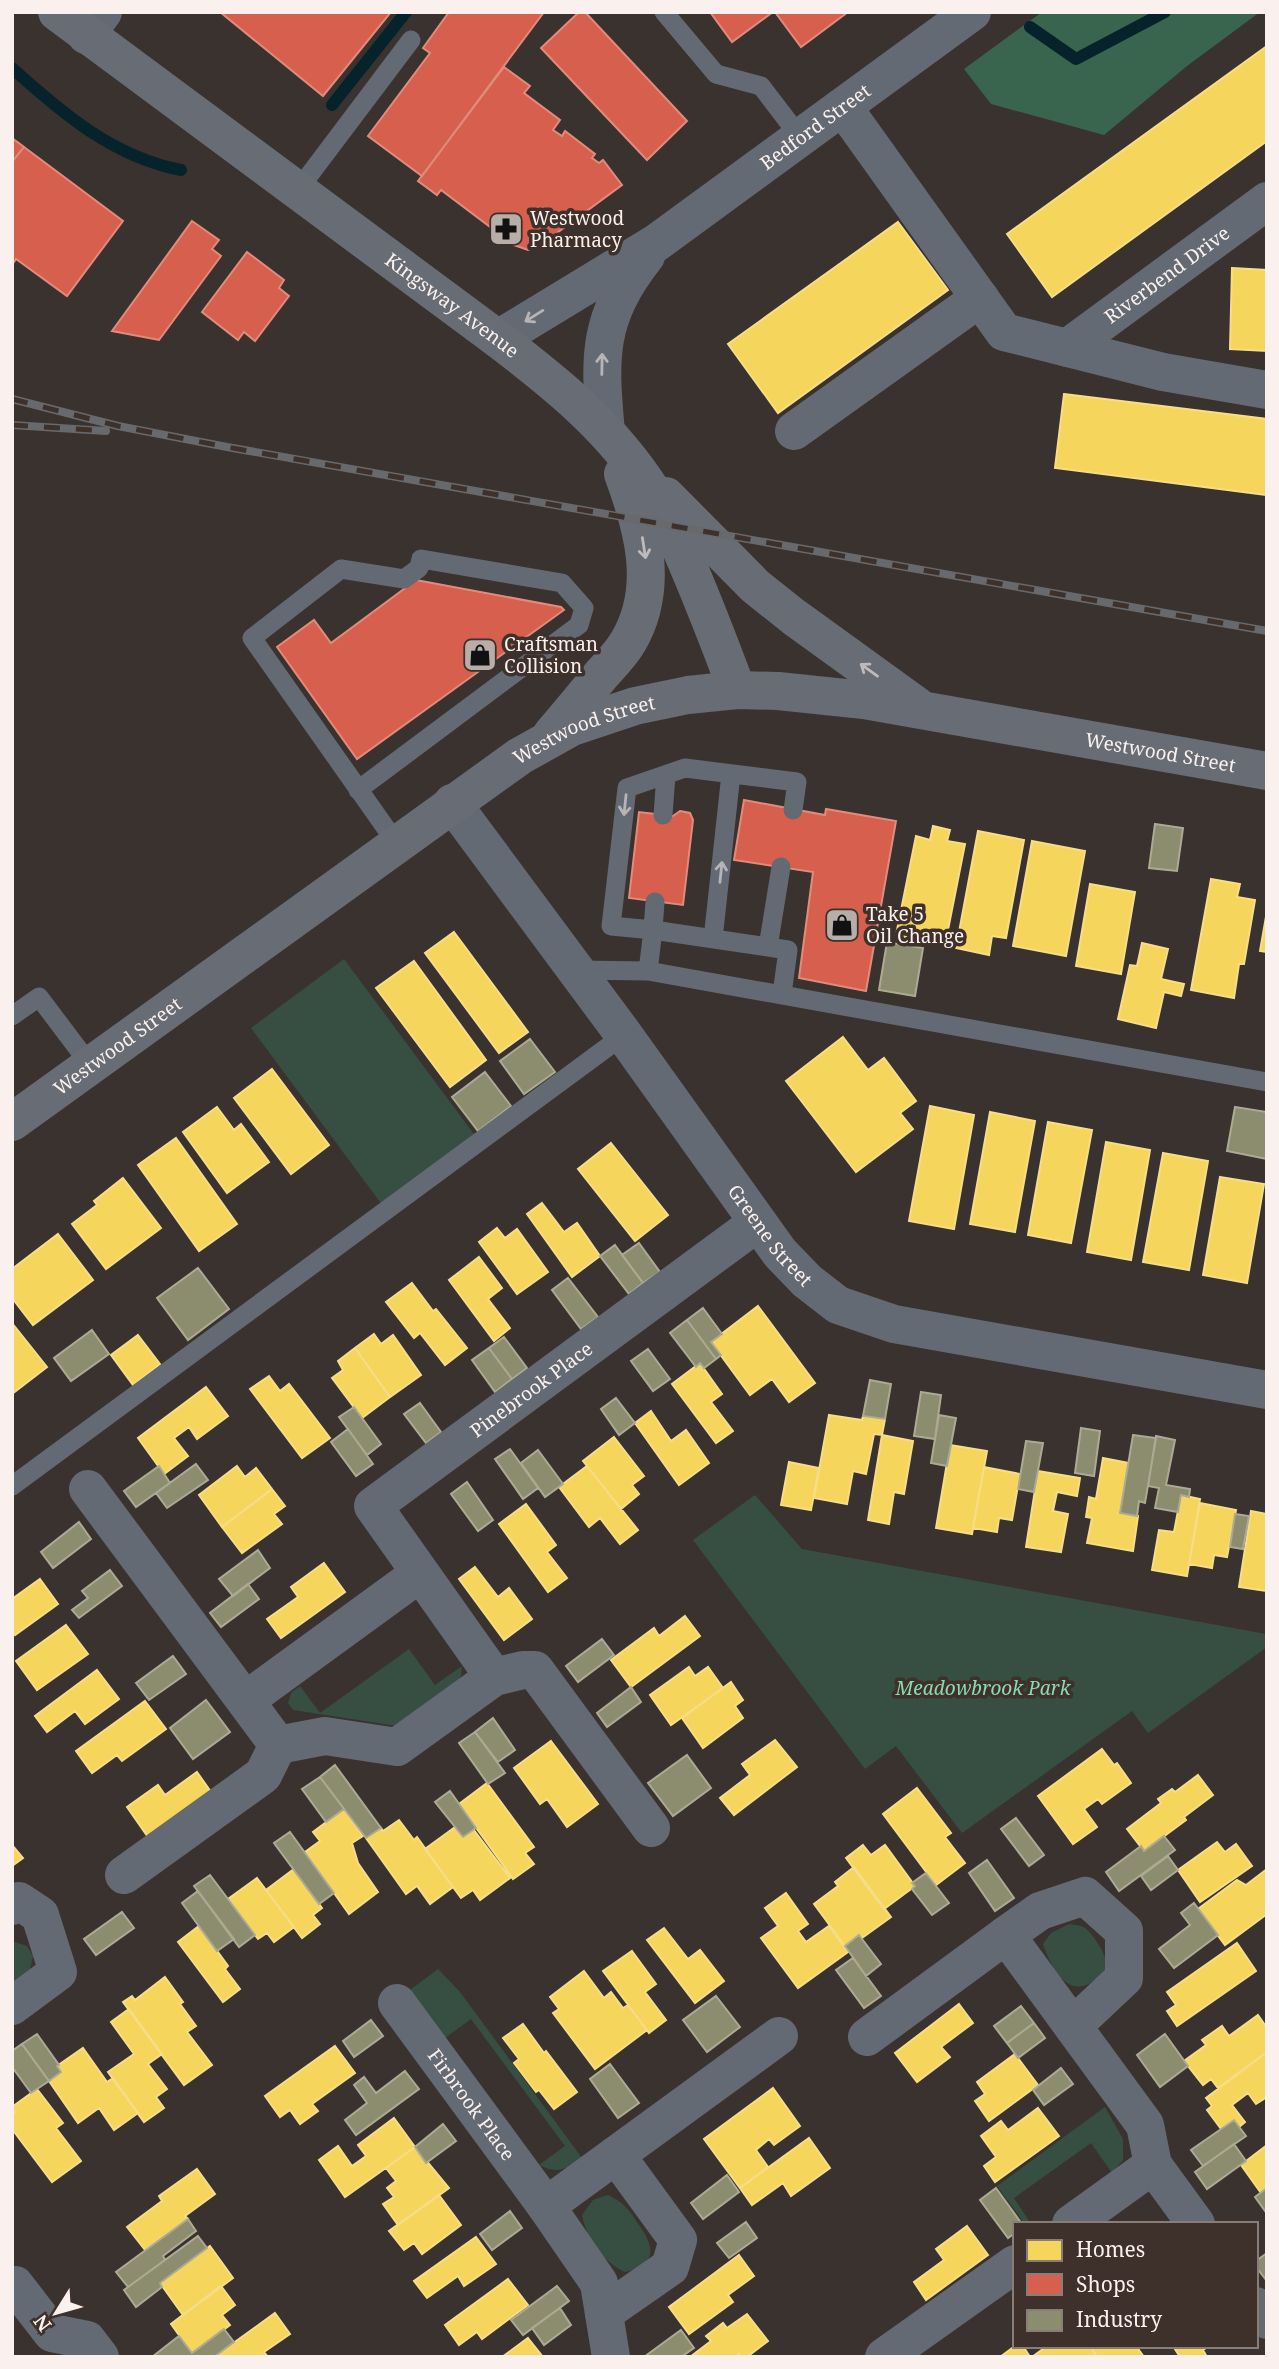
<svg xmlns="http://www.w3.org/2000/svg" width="1279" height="2369" font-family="'Noto Serif',serif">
<rect width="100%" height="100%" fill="#3a322e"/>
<path fill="#374f42" d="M344,959L476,1137L383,1206L251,1028Z
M755,1495L802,1549L1266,1634L1267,1647L1148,1733L1132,1711L962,1833L896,1746L865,1769L693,1540Z
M409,1649L435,1685L462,1666L461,1676L456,1685L397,1726L293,1710L288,1703L291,1693L300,1686L320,1713Z
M1069,1924C1074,1925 1081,1925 1085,1928C1093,1934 1106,1954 1107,1965C1107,1971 1102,1974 1098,1978C1069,2002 1052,1970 1043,1944L1051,1933Z
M12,1941L27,1946L33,1956L29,1974L12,1987Z
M438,1969L460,1992L582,2158C566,2170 557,2174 539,2165L565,2146L471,2019L445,2038L402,1996Z
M1105,2107L1123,2139V2160L1112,2173L1091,2143L1014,2198L1031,2224H1025L997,2186Z
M608,2195C625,2203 629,2210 639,2225C656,2249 656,2265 625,2272C602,2261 587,2240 582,2215L593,2200Z"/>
<path fill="#39654f" d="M1042,12H1260L1187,66L1104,135L991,104L964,69Z"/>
<path fill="#f6d55c" stroke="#f7dd88" stroke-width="2" d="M1267,46V141L1052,297L1007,234Z
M898,222L948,290L778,413L728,344Z
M1232,268L1267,270V351L1230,349Z
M1064,394L1267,419V495L1055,468Z
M933,826L950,830L947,841L965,844L945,945L896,935L916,836L930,840Z
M978,831L1024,840L1006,938L992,936L989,955L956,948Z
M1032,841L1085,851L1066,956L1013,946Z
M1211,879L1240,884L1237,897L1255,900L1244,964H1239L1234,998L1191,990Z
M1090,884L1135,892L1121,974L1076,966Z
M1267,911V952L1260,951Z
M454,932L528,1032L499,1053L425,953Z
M1142,943L1168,949L1161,979L1184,984L1181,996L1164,992L1156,1028L1118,1019L1130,965L1137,966Z
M414,961L486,1060L450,1087L376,988Z
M843,1037L868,1070L884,1058L916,1101L900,1113L913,1129L856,1172L786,1081Z
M272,1069L329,1145L291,1174L234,1098Z
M930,1106L974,1115L954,1229L909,1221Z
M217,1107L234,1130L241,1124L269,1162L227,1193L183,1132Z
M990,1112L1035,1121L1015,1232L970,1224Z
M1048,1122L1092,1130L1071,1243L1028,1235Z
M176,1138L237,1224L199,1251L138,1165Z
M1106,1142L1150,1150L1131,1260L1087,1252Z
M611,1143L668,1215L635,1241L578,1169Z
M1163,1153L1208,1161L1189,1270L1143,1262Z
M1220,1177L1264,1184L1247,1283L1203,1275Z
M123,1178L161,1228L106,1269L72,1224L97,1205L94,1201Z
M542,1203L564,1232L577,1223L600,1256L572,1277L527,1214Z
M497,1228L505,1238L517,1229L548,1272L517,1294L479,1242Z
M58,1234L93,1280L33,1325L12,1298V1269Z
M479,1257L502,1288L488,1299L510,1328L494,1341L449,1280Z
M412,1283L433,1311L436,1309L467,1348L445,1365L420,1333L414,1338L386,1302Z
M758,1306L815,1383L789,1402L772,1379L750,1395L711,1342Z
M12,1323L47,1367L12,1394Z
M374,1334L381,1344L393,1335L421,1375L390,1397L355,1348Z
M138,1335L160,1364L133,1385L111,1355Z
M355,1348L390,1397L362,1418L332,1378L343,1370L338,1361Z
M700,1363L722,1394L711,1402L733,1431L716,1443L672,1384Z
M269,1376L280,1391L289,1384L330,1438L302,1458L250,1389Z
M206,1387L228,1416L197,1439L189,1427L174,1438L188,1456L164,1474L138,1438Z
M651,1411L671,1441L686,1430L709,1463L679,1485L635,1423Z
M829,1415L862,1420L863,1416L885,1419L882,1435L874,1434L866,1474L853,1471L847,1504L814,1498Z
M882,1435L913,1441L904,1494L894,1492L889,1524L868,1520Z
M614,1437L644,1476L632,1485L639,1494L621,1509L583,1461Z
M950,1445L987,1451L972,1534L936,1528Z
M1103,1458L1129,1463L1120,1513L1138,1516L1133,1551L1087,1543L1092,1518L1086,1517L1089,1497L1096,1499Z
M789,1462L819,1468L811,1510L781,1505Z
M237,1466L245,1477L256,1468L272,1489L222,1527L199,1495Z
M587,1466L638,1530L620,1544L600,1518L589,1527L559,1487Z
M984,1467L1020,1474L1012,1520L999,1518L997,1532L973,1528Z
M1038,1471L1080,1478L1077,1496L1057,1492L1053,1511L1068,1514L1061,1552L1026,1547Z
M272,1489L285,1506L274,1514L282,1524L242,1553L222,1527Z
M1181,1495L1200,1499L1187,1576L1152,1570L1159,1530L1174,1532Z
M1200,1503L1236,1510L1227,1557L1214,1555L1212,1568L1189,1564Z
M526,1504L556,1545L547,1552L567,1578L548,1592L499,1524Z
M1251,1511L1267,1514V1591L1239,1587Z
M324,1563L345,1592L281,1638L267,1619L298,1597L291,1587Z
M475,1567L498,1597L509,1588L532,1619L504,1640L459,1579Z
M40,1579L58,1604L15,1635L12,1631V1599Z
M685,1616L700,1636L631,1687L611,1660L654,1628L659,1636Z
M66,1625L88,1654L37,1690L16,1661Z
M689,1667L695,1676L708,1667L723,1688L671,1725L650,1695Z
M97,1670L119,1699L85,1724L75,1711L47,1732L35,1716Z
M731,1682L743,1700L735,1706L743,1718L703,1748L682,1718Z
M145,1701L166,1729L122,1761L117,1755L92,1773L76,1751Z
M775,1740L797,1767L734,1815L720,1798L750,1775L742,1764Z
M551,1741L598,1804L567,1827L547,1799L540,1804L514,1768Z
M1102,1749L1114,1765L1117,1763L1131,1783L1102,1804L1098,1799L1084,1809L1097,1827L1073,1844L1038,1796Z
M197,1772L211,1792L148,1837L127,1807L158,1785L165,1795Z
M1198,1775L1213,1795L1184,1817L1186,1820L1144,1851L1127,1829L1161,1803L1158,1799L1172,1789L1175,1792Z
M487,1783L534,1847L525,1853L534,1864L513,1879L459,1804Z
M917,1788L951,1833L945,1837L965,1863L936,1885L883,1814Z
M344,1809L363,1836L352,1843L358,1863L378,1892L349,1914L305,1852L320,1841L313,1832Z
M399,1820L414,1840L417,1837L453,1887L430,1904L417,1886L406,1894L366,1838L381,1828L383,1831Z
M455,1827L463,1837L473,1829L510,1878L480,1900L473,1890L461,1898L425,1849Z
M1217,1842L1225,1852L1236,1844L1252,1866L1200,1902L1178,1870Z
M12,1845L23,1858L12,1866Z
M863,1845L871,1855L885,1845L915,1886L884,1909L846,1858Z
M854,1867L891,1917L862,1938L859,1935L845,1946L814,1904L838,1886L835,1882Z
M294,1869L322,1908L313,1915L320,1924L302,1938L266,1890Z
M1267,1869V1914L1225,1945L1198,1909L1237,1880L1246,1885Z
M257,1878L294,1927L274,1942L267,1933L258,1939L228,1899Z
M786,1893L808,1924L798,1931L806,1942L829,1926L848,1952L798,1988L761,1938L778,1926L765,1908Z
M199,1926L228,1966L225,1969L240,1989L223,2002L178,1942Z
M664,1928L688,1959L700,1950L724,1981L695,2003L647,1940Z
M1237,1943L1256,1971L1177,2026L1167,2011L1176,2005L1167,1992Z
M632,1951L656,1984L645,1992L666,2020L649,2033L603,1971Z
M584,1971L604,1998L611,1992L623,2008L628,2005L647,2030L595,2069L553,2013L559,2009L550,1997Z
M165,1977L183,2002L180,2004L196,2026L187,2032L212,2065L184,2085L123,2002L132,1996L135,2000Z
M959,2004L973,2023L941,2047L950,2057L917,2082L895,2053Z
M129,2009L162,2054L148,2064L167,2089L156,2097L164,2108L144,2122L108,2072L134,2054L111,2022Z
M1258,2015L1267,2028V2052L1218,2088L1211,2079L1203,2085L1184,2061L1206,2045L1202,2040L1222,2026L1229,2036Z
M523,2024L544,2053L546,2051L577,2092L554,2109L539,2090L536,2092L514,2063L519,2059L503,2038Z
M335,2046L355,2073L312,2104L318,2111L300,2124L290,2110L280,2117L265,2096Z
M83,2048L107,2082L113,2078L138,2113L114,2130L99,2108L78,2123L49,2081L61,2072L57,2066Z
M1267,2052V2097L1256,2104L1248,2093L1232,2105L1245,2122L1239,2127L1234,2120L1221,2129L1207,2110L1212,2106L1206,2098Z
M1015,2054L1038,2085L989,2121L975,2101L985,2094L977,2082Z
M773,2088L800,2126L774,2145L769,2139L756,2150L768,2167L740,2188L704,2139Z
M37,2089L63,2123L56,2128L81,2161L52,2182L12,2129V2114L15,2112L12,2107Z
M1038,2108L1059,2136L995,2182L984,2166L996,2157L981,2136L1001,2121L1008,2130Z
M394,2118L415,2147L345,2197L319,2160L338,2146L352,2166L366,2156L358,2145Z
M809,2138L830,2168L791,2196L783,2183L752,2205L740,2188Z
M1267,2145V2188L1261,2193L1241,2165Z
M415,2147L449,2188L398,2225L383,2204L394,2197L387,2188L396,2181L386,2168Z
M197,2169L215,2194L185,2216L188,2219L145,2250L127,2227L162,2201L159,2196Z
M439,2195L461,2225L422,2254L414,2243L404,2250L389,2231Z
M967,2226L988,2255L926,2300L914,2282L944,2260L936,2249Z
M476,2237L496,2264L464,2286L458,2276L427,2298L414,2281Z
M210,2246L233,2278L183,2315L160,2283Z
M739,2255L754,2276L728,2295L733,2302L689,2334L669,2307Z
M508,2279L528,2305L482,2339L477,2332L459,2345L445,2325Z
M221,2286L235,2305L222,2315L230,2325L192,2353L171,2324Z
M275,2313L290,2334L264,2352L268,2357H214Z
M747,2314L768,2341L747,2357H741L739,2354L736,2357H690L711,2341L706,2336L723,2323L727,2328Z
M528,2338L543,2357H502Z
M1015,2346H1023L1030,2357H1000Z
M1047,2346H1090L1097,2357H1032Z
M1090,2346H1136L1144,2357H1097Z
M1173,2346H1209L1203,2350L1207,2357H1180Z"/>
<path fill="#d6604d" stroke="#e18b7d" stroke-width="2" d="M220,12H391L323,96Z
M449,12H544L422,176L368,136L430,53L423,48Z
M579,12H585L687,121L647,160L541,48Z
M710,12H773L732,42Z
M775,12H848L801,47Z
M504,67L530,86L524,93L560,120L553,130L562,136L565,131L595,154L592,158L599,163L603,160L622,185L539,246L528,250L514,245L441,190L437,195L418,181Z
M12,138L24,147L12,162Z
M24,147L123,221L67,296L16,259L12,265V162Z
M192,221L219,240L212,249L221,256L159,340L112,331Z
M247,252L284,280L279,288L289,296L255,341L244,332L238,340L202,312Z
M416,580L561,607L564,610L357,759L277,647L314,620L331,643Z
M744,800L825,815L826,809L896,821L866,991L799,978L813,872L734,860Z
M680,811L690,813L693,820L683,905L629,898L639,812L673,816Z"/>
<path fill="#8c8c6e" stroke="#adaa94" stroke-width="2" d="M1155,824L1183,828L1177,871L1149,868Z
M887,942L923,948L915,996L879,990Z
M530,1039L555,1072L524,1094L500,1061Z
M485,1072L511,1106L478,1131L452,1097Z
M1235,1107L1267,1112V1159L1227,1151Z
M639,1243L660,1272L643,1283L622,1255Z
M615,1245L643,1283L629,1294L600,1256Z
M198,1268L229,1309L188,1340L157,1298Z
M568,1278L598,1317L581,1329L552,1290Z
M703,1308L722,1334L711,1342L721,1355L716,1359L687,1320Z
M687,1320L716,1359L704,1368L700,1363L696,1367L670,1333Z
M92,1330L109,1354L71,1381L54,1358Z
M504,1337L527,1368L512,1379L489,1348Z
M489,1348L512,1379L495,1392L472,1360Z
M648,1349L670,1379L653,1391L631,1361Z
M870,1380L891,1384L885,1419L863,1416Z
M921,1392L941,1395L935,1439L914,1436Z
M616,1398L635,1423L619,1435L601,1409Z
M420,1403L441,1432L426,1443L404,1414Z
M354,1407L381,1444L367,1455L339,1417Z
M939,1415L956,1418L947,1466L931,1463Z
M1081,1428L1100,1431L1094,1476L1075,1473Z
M348,1429L373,1464L356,1476L331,1442Z
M1133,1435L1156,1438L1145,1503L1139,1501L1137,1516L1120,1513Z
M1156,1436L1175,1440L1166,1485L1190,1489L1189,1497L1181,1495L1178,1512L1155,1508L1159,1488L1148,1486Z
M1026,1441L1043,1443L1034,1492L1018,1489Z
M510,1449L538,1488L523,1499L495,1459Z
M538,1450L563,1484L545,1497L521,1463Z
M196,1464L208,1480L167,1508L156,1493Z
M159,1466L170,1483L136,1507L124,1491Z
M467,1482L493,1520L478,1531L451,1494Z
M1235,1514L1249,1516L1243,1549L1230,1547Z
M79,1522L91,1539L53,1568L41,1552Z
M258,1550L270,1568L233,1596L219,1579Z
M110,1570L122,1586L79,1618L72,1610L88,1598L82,1591Z
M248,1584L259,1599L221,1627L210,1613Z
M602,1639L614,1655L578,1682L566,1666Z
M173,1656L186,1674L149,1700L136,1683Z
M631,1687L641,1702L607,1727L597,1713Z
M206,1700L230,1732L193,1759L170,1728Z
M493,1718L515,1750L498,1762L475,1732Z
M475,1732L505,1773L488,1784L459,1743Z
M687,1755L711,1788L673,1816L648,1783Z
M335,1765L381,1828L366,1838L320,1777Z
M320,1777L344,1809L326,1822L302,1789Z
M450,1791L476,1828L463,1837L435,1802Z
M1016,1818L1044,1855L1029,1866L1001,1829Z
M290,1832L334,1893L319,1904L274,1843Z
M1164,1836L1175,1850L1119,1891L1106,1872L1141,1846L1144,1851Z
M1168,1856L1178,1870L1151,1890L1141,1876Z
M987,1860L1014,1898L995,1911L969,1873Z
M926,1873L949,1903L932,1915L912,1889L915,1886L912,1883Z
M210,1875L255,1935L239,1947L194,1886Z
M198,1891L234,1939L217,1951L182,1903Z
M1194,1903L1218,1935L1174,1968L1159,1949L1190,1925L1181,1913Z
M122,1912L134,1928L96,1955L84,1939Z
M859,1935L881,1964L866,1976L845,1946Z
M853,1958L881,1996L864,2008L836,1970Z
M716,1996L740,2027L707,2052L683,2020Z
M1021,2006L1034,2023L1007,2043L994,2026Z
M371,2020L383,2036L354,2057L343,2041Z
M1034,2023L1045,2038L1018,2058L1007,2043Z
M37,2034L59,2065L57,2066L61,2072L49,2081L22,2044Z
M1165,2034L1188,2066L1160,2087L1137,2055Z
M22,2044L49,2081L31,2093L12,2067V2051Z
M610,2064L639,2103L618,2118L590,2079Z
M1061,2068L1073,2084L1044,2105L1033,2090Z
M405,2071L419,2089L356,2135L345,2120L367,2103L354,2085L364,2077L376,2093Z
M1234,2120L1246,2136L1203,2166L1191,2150Z
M443,2124L456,2141L426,2163L415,2147Z
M1234,2144L1246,2161L1207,2189L1195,2172Z
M727,2175L739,2192L703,2219L691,2203Z
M996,2188L1022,2224H1015V2233L1008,2238L980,2200Z
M1267,2188V2209L1265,2211L1255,2197Z
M510,2211L522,2228L492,2250L480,2234Z
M188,2219L196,2231L163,2256L165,2260L128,2287L116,2272Z
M746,2222L757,2238L729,2258L717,2243Z
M198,2236L207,2248L160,2283L162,2287L136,2307L124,2290Z
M1267,2253V2281L1256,2267V2261Z
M557,2286L569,2301L523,2335L511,2320Z
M560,2308L571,2325L544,2345L532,2328Z
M224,2329L234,2342L214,2357H152L179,2336L192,2353Z
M681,2330L694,2348L681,2357H644Z"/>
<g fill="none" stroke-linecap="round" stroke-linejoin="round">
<path stroke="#06232c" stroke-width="12" d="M1030,27L1076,59L1165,12
M12,68C62,113 113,157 181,170
M332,105L406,12"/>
<path stroke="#646a73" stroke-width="19" d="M664,12L716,74L761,86L800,137
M298,190L411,40
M358,790L579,625L584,608L562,583L421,559L419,568L404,579L341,569L252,638L397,844
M663,815L666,775
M655,902L653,930L611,926L627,788L685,768L797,782L793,810
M713,939L731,774
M768,947L781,867
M576,970L648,971L1267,1082
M648,971L653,930L788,950L782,994
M12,1016L39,997L91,1066
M12,1486L624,1035"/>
<g stroke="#646a73" stroke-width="38">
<path d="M86,35L103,12"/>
<path d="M843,107L1004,332L1163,372L1267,390"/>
<path id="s1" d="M498,339L656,243L972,12"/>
<path id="s2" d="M1067,348L1267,201"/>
<path d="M794,431L980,298"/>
<path d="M606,432C599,357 597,318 646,256"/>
<path id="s3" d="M452,803L624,1035L780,1253L807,1281L838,1305L894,1324L1267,1390"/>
<path d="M88,1489L278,1745"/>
<path id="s4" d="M494,1677L373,1506L757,1223"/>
<path d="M246,1700L419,1574"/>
<path d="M278,1745L325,1736L397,1747L494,1677L523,1670H535L651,1828"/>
<path d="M124,1875L263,1775L278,1745"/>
<path d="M12,1906L19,1901L40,1915L58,1972L12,2006"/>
<path d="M1006,1935L1040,1911L1085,1896L1124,1931V1978L1073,2026"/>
<path id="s5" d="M397,2003L546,2206L599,2283L611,2357"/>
<path d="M867,2037L1006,1935L1145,2125L1153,2165L1196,2224"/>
<path d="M546,2206L779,2036"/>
<path d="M1071,2224L1153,2165"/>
<path d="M12,2286L15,2285L52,2333L87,2340L100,2357"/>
<path d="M1256,2306L1267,2320"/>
<path d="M604,2313L670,2267L678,2240L616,2155"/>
<path d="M884,2357L1015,2264"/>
</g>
<g stroke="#676c75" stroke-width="38">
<path id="s6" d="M57,12L498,339C557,384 613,429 653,493C667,514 676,538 686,561C704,603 721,647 737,690"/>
<path d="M666,496L755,586L794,617L917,706"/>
<path d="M552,734C569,714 585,695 601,675C610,665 621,654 628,642C660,588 643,528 623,474"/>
<path id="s7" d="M12,1122L520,756L572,727L635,706L688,695L737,690L778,691L864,700L1267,771"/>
</g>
<g stroke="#68696c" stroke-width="8">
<path id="rail" d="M12,399L118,426L227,447L1267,631
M12,425L106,431"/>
</g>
<use href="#rail" stroke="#3e302a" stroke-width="5" stroke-dasharray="16" stroke-linecap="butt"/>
</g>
<defs><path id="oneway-shaft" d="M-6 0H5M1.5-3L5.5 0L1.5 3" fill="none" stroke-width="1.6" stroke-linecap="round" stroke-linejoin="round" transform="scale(1.75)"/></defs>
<g stroke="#b6b4b6">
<use href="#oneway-shaft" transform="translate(534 316) rotate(148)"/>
<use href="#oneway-shaft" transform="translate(602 364) rotate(-89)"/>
<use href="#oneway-shaft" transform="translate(625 805) rotate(96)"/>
<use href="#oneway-shaft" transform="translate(721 872) rotate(-84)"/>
</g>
<g stroke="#bfbbbd">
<use href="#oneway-shaft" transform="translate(644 548) rotate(81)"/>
<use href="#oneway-shaft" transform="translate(869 670) rotate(-144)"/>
</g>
<defs>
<g id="pharmacy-square" transform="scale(1.75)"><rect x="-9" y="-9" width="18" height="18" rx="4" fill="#b7aeaa" stroke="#3e302a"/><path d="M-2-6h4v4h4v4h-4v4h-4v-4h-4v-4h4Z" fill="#111"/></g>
<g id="shop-square" transform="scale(1.75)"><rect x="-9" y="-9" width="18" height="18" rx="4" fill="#b7aeaa" stroke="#3e302a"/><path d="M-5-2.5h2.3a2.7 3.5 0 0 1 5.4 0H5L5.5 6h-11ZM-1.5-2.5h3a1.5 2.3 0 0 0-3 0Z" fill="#111"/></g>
</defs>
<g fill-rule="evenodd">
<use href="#pharmacy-square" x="506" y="229"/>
<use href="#shop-square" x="480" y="655"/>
<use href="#shop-square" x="842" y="925"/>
</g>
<g text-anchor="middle" stroke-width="7" stroke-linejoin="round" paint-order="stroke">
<g font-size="19" fill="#faf0ed" stroke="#3e302a">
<text dy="7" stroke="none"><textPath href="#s1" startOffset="382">Bedford Street</textPath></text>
<text dy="7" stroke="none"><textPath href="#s2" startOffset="124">Riverbend Drive</textPath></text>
<text dy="7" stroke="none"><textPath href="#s6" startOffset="492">Kingsway Avenue</textPath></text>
<text dy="7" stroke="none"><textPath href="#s7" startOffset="696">Westwood Street</textPath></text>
<text dy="7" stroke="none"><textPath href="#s7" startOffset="1284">Westwood Street</textPath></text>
<text dy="7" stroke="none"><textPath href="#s7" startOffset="130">Westwood Street</textPath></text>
<text dy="7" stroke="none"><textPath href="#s3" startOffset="537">Greene Street</textPath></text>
<text dy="7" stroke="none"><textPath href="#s4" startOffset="406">Pinebrook Place</textPath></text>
<text dy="7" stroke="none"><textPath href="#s5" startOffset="126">Firbrook Place</textPath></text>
</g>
<g font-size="19" fill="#faf0ed" stroke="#3e302a" text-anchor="start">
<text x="530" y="225">Westwood<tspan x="530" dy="22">Pharmacy</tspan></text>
<text x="504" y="651">Craftsman<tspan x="504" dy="22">Collision</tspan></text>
<text x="866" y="921">Take 5<tspan x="866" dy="22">Oil Change</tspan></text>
</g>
<g font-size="19" font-style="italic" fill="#89dbb1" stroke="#3e302a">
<text x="983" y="1695">Meadowbrook Park</text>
</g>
</g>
<rect width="1279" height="2369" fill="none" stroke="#faf0ed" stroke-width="28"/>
<rect x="1013" y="2222" width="245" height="126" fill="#3e302a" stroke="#897d78" stroke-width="2"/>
<rect x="1027" y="2240" width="35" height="21" fill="#f6d55c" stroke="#897d78" stroke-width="2"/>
<text x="1076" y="2257" font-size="21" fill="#faf0ed">Homes</text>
<rect x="1027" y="2274" width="35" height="21" fill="#d6604d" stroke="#897d78" stroke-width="2"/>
<text x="1076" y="2292" font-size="21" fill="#faf0ed">Shops</text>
<rect x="1027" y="2310" width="35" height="21" fill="#8c8c6e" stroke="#897d78" stroke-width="2"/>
<text x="1076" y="2327" font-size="21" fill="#faf0ed">Industry</text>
<g transform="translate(56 2313) rotate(233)" stroke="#3e302a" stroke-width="5" paint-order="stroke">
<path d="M0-5L12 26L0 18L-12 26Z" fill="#faf0ed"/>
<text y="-10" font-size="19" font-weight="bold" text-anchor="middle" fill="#faf0ed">N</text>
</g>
</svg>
